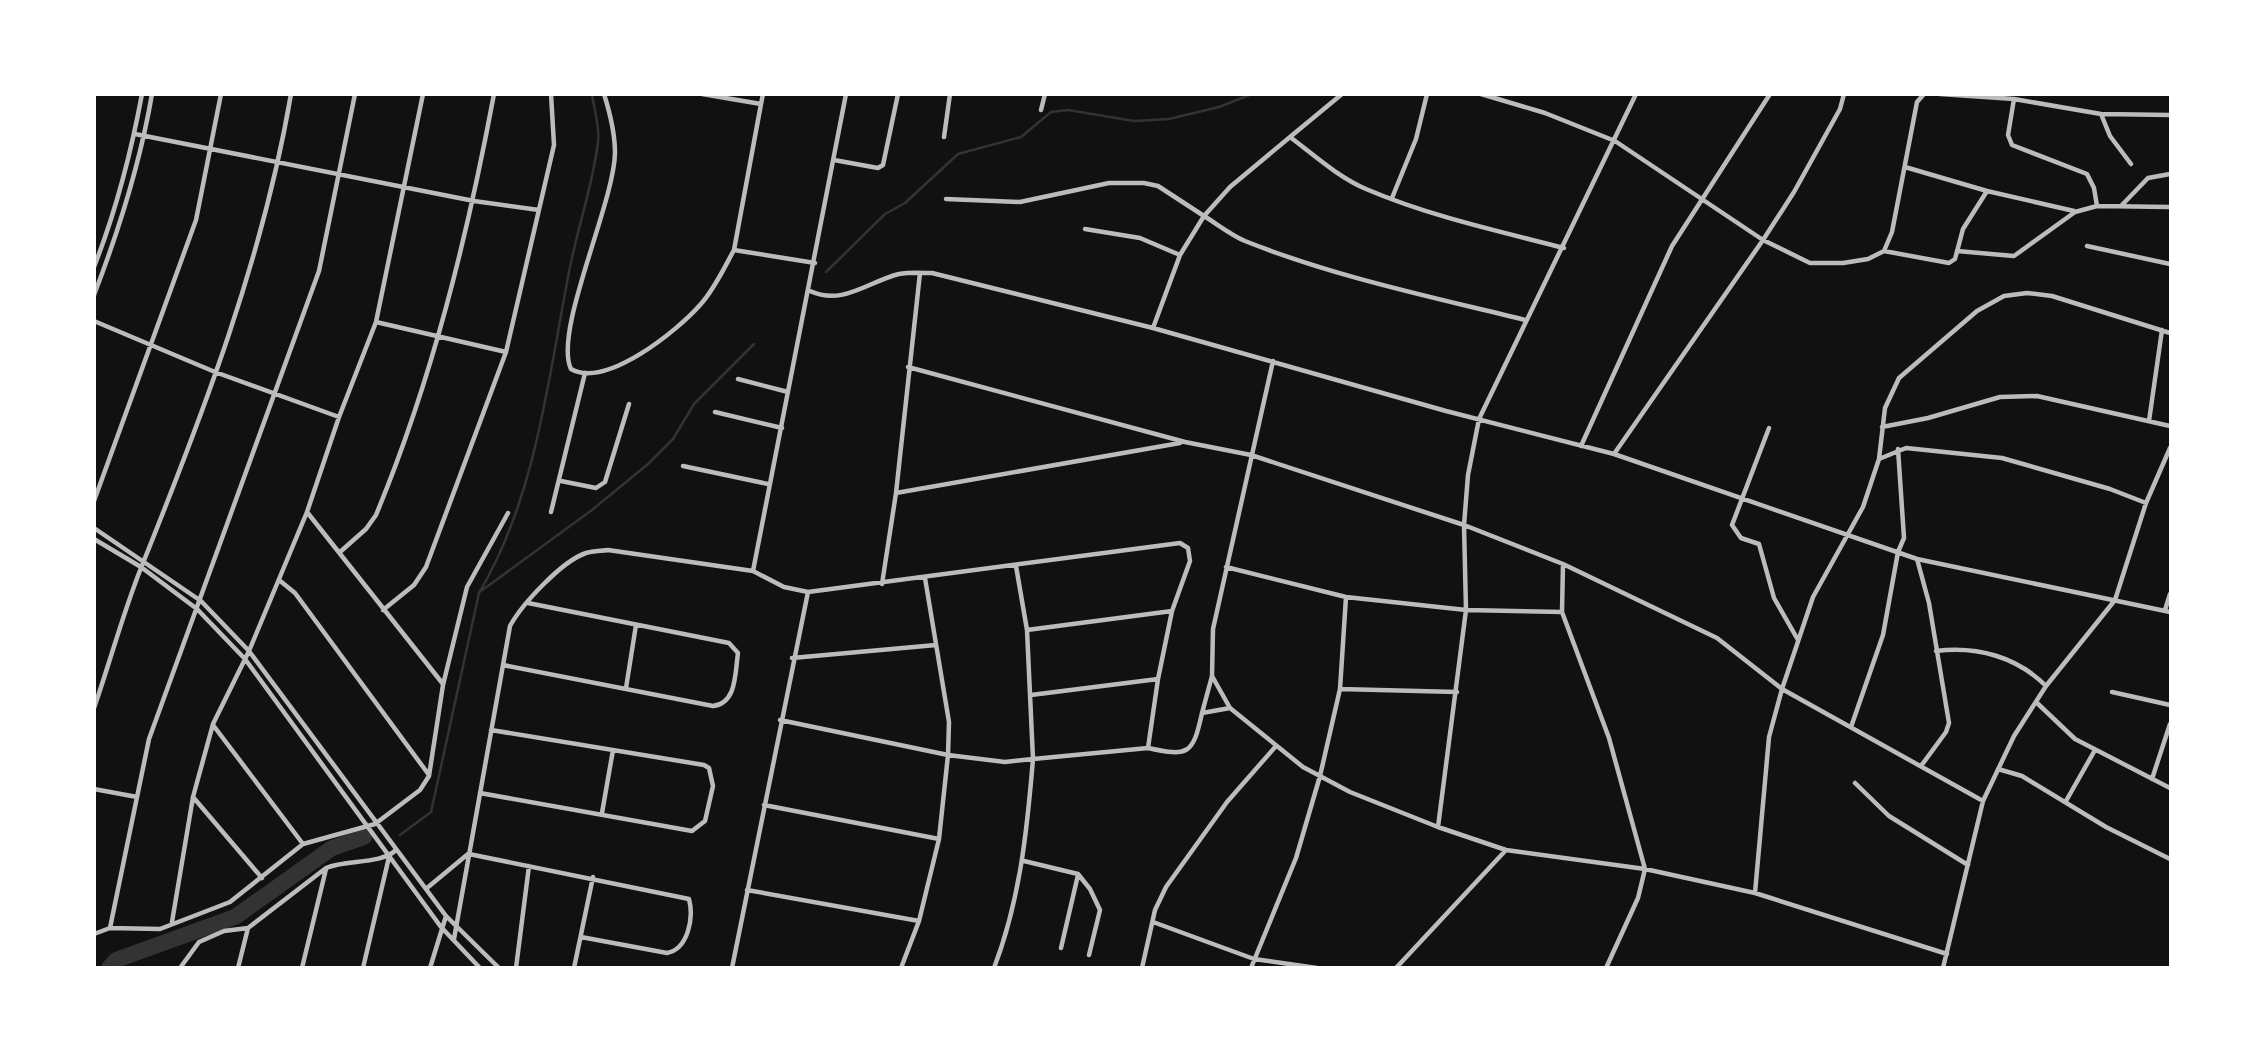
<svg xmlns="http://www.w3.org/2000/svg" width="2265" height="1062" font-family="Manrope,sans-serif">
<rect width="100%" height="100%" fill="#111"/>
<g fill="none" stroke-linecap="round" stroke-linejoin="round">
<path stroke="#333" stroke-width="2.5" d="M826,272L885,214L905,203L958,154L1021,137L1051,112L1068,110L1134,121L1169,119L1219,107L1252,94
M481,591L592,510L648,464L673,439L694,404L754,344
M400,835L431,812L479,593C536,497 548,380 569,272C577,229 593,185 598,142C600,127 594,109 592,94"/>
<path stroke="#333" stroke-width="16" d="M109,968L116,960L235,917L332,848L364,837"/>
<path stroke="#bcbcbc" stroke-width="4.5" d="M604,94C610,113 615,133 615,153C614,204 553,332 571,369C606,389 678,330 700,305C714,290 724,268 734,250
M702,94L761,104L734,250L815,263
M1481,94L1545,113L1615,141L1763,240L1810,263H1843L1868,259L1884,251L1949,263L1955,259L1963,229L1987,191
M1940,94L2014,99L2101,114L2170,115
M2014,99L2008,135L2012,145L2087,174L2094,188L2097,206
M761,104L763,94
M1041,110L1045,94
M2101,114L2110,136L2131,164
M135,134L474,201L539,210
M944,137L950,94
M1290,137L1342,94
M834,160L878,168L883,165L898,94
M1905,167L1987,191L2074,211
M1392,198L1416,139L1427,94
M946,199L1020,202L1109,183H1144L1158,186L1204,216L1230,187L1290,137C1314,155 1338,177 1366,189C1429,216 1498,231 1564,248
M2121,206L2148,178L2170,174
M1085,229L1140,238L1180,255
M2087,246L2170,264
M1884,251L1892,232L1917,102L1924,94
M1957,251L2014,256L2075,212L2097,206L2170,207
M94,267C116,211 131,153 142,94
M810,291C843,306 867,282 899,274C910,272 922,273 932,273L1153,328L1446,411L1614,454L1917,559L2170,612
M94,295C119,230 140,164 152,94
M94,321L215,372L339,417
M376,322L506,352
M1153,328L1180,255L1204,216C1217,224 1231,235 1245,241C1335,277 1432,297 1525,320
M908,367L1185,442L1251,455L1464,525L1563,564L1717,638L1782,689L1983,801
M738,379L788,392
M715,412L782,428
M2149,421L2162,330
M1882,427L1928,418L2000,397L2037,396L2170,426
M1769,428L1732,525L1741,538L1759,544L1774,598L1798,640
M1581,446L1672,246L1770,94
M1614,454L1763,240L1794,192L1840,109L1844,94
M1879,459L1906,448L2002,458L2110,489L2146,503
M683,466L768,484
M561,481L596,488L605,482L629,404
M896,493L1180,443
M94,501L196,220L221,94
M307,512L443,684
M551,512L585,373
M94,528L201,601L249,651L446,916L499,968
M94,539L141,567L197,609L245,659L441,927L480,968
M340,552L366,529L376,515C432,380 467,238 494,94
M1917,559L1929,603L1949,723L1946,732L1921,766
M1563,564L1562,612L1609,738L1645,869L1638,898L1606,968
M1016,566L1027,630
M1226,567L1346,597L1466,610L1562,612
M753,571L846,94
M279,580L295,593L429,775
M882,584L896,493L920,273
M383,610L414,585L426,567L506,352L554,145L551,94
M2165,610L2170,594
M1936,651C1978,646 2017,657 2046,686
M792,658L936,645
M503,665L713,706C737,703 735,673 738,653L729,643L528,603
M1212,676L1230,708L1303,767L1350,792L1438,827L1506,850L1645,869L1755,893L1947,954
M626,688L636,625
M1340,689L1457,692
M2112,692L2170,705
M1031,695L1158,679L1148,748C1189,757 1193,754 1202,713
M2036,702L2075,739L2170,788
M94,708C110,662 123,613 141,568C203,414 263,258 291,94
M1230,708L1202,713L1212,676L1213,629L1273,361
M780,720L948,755L949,722L925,578
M213,725L303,844
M1851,727L1883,635L1898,552L1904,538L1898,449
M1998,769L2022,776L2106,827L2170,859
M2152,779L2170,724
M1855,783L1889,816L1968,865
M94,789L137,797
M480,793L692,831L705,821L713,786L709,768L704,765L491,730
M193,797L262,878
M2066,801L2095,750
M764,805L939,839L948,755L1005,762L1033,759L1027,630L1172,611
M602,813L613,750
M1438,827L1466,610L1464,525L1468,475L1479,419L1636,94
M469,854L689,899C694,918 688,949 667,953L581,937
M1024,861L1078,874L1090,889L1100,910L1089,955
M427,888L468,854
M747,890L919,921L939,839
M1755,893L1769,737L1782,689L1813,597L1863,507L1879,459L1885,408L1899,378L1977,311L2004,296L2027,293L2052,296L2170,333
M172,922L193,797L213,724L249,651L307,512L339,417L376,322L423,94
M1153,922L1254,959L1317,968
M110,928L160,929L230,902L303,844L375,824L420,790L429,776L443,685L467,587L508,513
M94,934L110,928L149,739L319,271L355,94
M454,939L510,626C522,604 562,561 586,553C592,551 601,551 608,550L753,571L784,587L808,592L1180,543L1188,548L1190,561L1172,611L1158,679
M1061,948L1078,875
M180,968L199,942L224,931L248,928L326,868C347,859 380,865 396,850
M238,968L248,928
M302,968L326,869
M363,968L389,857
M430,968L446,916
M516,968L529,866
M574,968L593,877
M732,968L808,592
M901,968L919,921
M994,968C1020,900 1027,831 1033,759L1148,748
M1142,968L1155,910L1166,887L1227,802L1276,746
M1251,968L1296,858L1320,776L1340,689L1346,597
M1396,968L1506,850
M1943,968L1983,801L2014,736L2046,686L2115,600L2146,503L2170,448"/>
</g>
<rect width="2265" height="1062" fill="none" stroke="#ffffff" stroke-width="192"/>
</svg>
